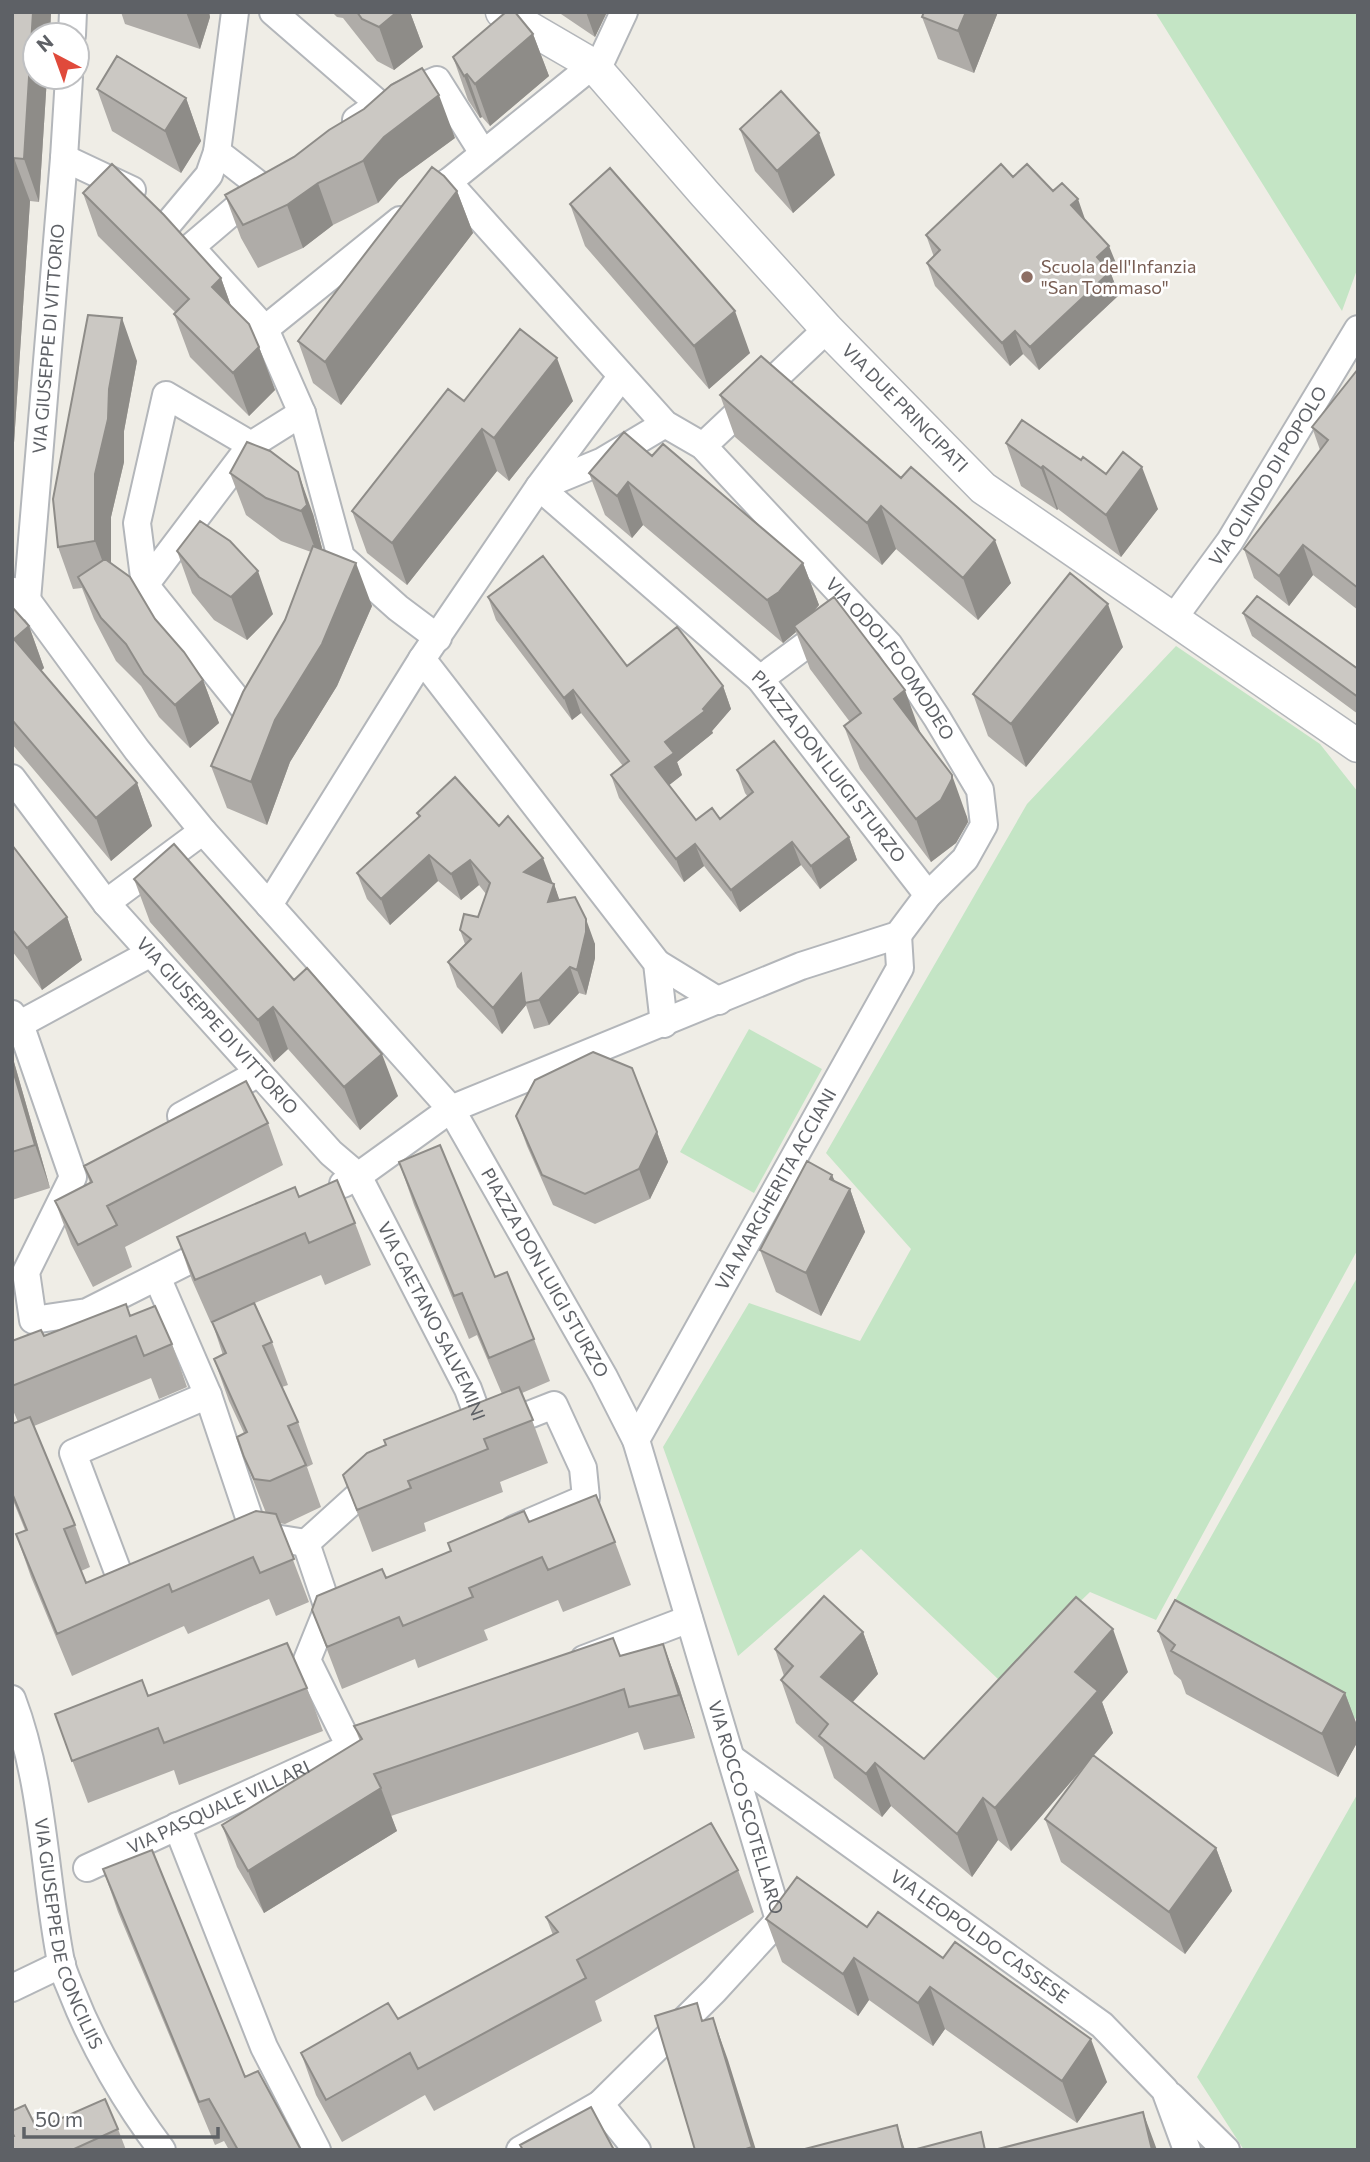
<svg xmlns="http://www.w3.org/2000/svg" width="1370" height="2162" font-family="Commissioner,sans-serif">
<rect width="100%" height="100%" fill="#efede6"/>
<path fill="#c4e5c5" d="M1155,12H1358V267L1342,311Z
M1176,646L1320,744L1358,792V1249L1156,1620L1090,1592L999,1680L861,1549L738,1656L663,1447L749,1303L860,1341L911,1249L826,1153L1027,804Z
M749,1029L822,1069L754,1193L680,1152Z
M1358,1276V1720L1168,1613Z
M1358,1793V2150H1244L1197,2077Z"/>
<g fill="none" stroke-linecap="round" stroke-linejoin="round">
<g stroke="#b3b6ba" stroke-width="30">
<g id="minor">
<path d="M273,12L379,104L356,120"/>
<path d="M72,35L73,12"/>
<path d="M597,70L624,12"/>
<path d="M400,96L437,80L483,153"/>
<path d="M217,152L262,187"/>
<path d="M64,158L132,190"/>
<path id="s1" d="M448,182L665,424L703,446L889,645L937,718L980,790L984,825L965,859L928,895L898,935L801,966L451,1109L604,1377L636,1440L779,1920L714,1991L600,2104L520,2150"/>
<path d="M436,192L593,65"/>
<path d="M168,224L209,175L217,152L235,12"/>
<path d="M191,247L259,189"/>
<path d="M197,254L265,329L302,413L341,557L398,608L438,638"/>
<path d="M265,329L400,220"/>
<path d="M251,445L145,585L137,523L166,395L251,445L302,413"/>
<path d="M703,446L827,329"/>
<path id="s2" d="M539,487L760,679L928,895"/>
<path d="M540,487L603,461L665,424"/>
<path d="M145,585L243,707"/>
<path id="s3" d="M14,591L27,600L64,158L69,77"/>
<path d="M12,613L27,600L137,750L203,831L451,1109L358,1176L331,1153L106,903L12,778"/>
<path id="s4" d="M1173,619L1230,541L1358,329"/>
<path d="M422,659L657,963L664,1024"/>
<path d="M760,679L829,628"/>
<path d="M106,903L203,831"/>
<path d="M269,905L422,659L539,487L621,377"/>
<path d="M657,963L719,1001"/>
<path d="M12,1014L20,1024L73,1177L26,1272L33,1320L87,1312L218,1246"/>
<path d="M20,1024L151,953"/>
<path d="M181,1116L259,1073"/>
<path id="s5" d="M343,1184L358,1176L468,1389L484,1433"/>
<path d="M208,1395L255,1535L243,1540"/>
<path d="M498,1427L554,1405L583,1468L586,1498L514,1529"/>
<path id="s6" d="M636,1440L900,968L898,935"/>
<path d="M255,1535L306,1543L379,1477"/>
<path d="M306,1543L328,1608L347,1600"/>
<path d="M139,1582L124,1588L73,1453L208,1395L157,1277"/>
<path d="M584,1659L689,1619"/>
<path id="s7" d="M12,1699C44,1783 44,1875 61,1962C63,1972 68,1982 72,1992C93,2046 127,2104 162,2150"/>
<path id="s8" d="M731,1758L1102,2025L1165,2090L1187,2150"/>
<path d="M177,1826L264,2047L317,2150"/>
<path id="s9" d="M87,1868L350,1747L307,1660L328,1608"/>
<path d="M12,1988L62,1964"/>
<path d="M1171,2096L1226,2150"/>
<path d="M600,2104L637,2150"/>
</g>
</g>
<g stroke="#b3b6ba" stroke-width="35">
<g id="tertiary">
<path id="s10" d="M502,12L593,65L705,194L827,329L983,488L1358,746"/>
</g>
</g>
<use href="#minor" stroke="#fff" stroke-width="26"/>
<use href="#tertiary" stroke="#fff" stroke-width="32"/>
</g>
<path fill="#afaca8" d="M12,12H51L50,35H35V77H47L39,202L30,201L12,473Z
M121,12H209L210,17L200,49L125,24Z
M332,12H410L423,47L394,70L377,61L343,18L337,17Z
M558,12H607L595,37Z
M998,12L974,73L938,59L922,17Z
M533,34L549,76L490,126L482,117L480,118L468,100L453,57Z
M97,89L186,98L201,141L181,173L112,131Z
M740,129L835,175L793,213L755,171Z
M455,138L399,179L378,203L333,225L303,248L258,268L241,238L225,195Z
M1013,177L1053,191L1085,220L1118,268L1111,274L1119,295L1039,370L1023,354L1010,366L935,286L927,263L934,257L926,235Z
M457,191L473,233L341,405L313,383L298,341Z
M83,193L221,278L231,306L259,347L275,390L249,416L190,357L174,314L176,313L98,236Z
M570,204L750,353L709,389L585,246Z
M137,361L124,431V462L111,517V563L203,680L219,723L190,748L159,717L141,686L116,661L94,619L82,588L73,589L58,547Z
M1358,369V610L1313,575L1289,606L1254,578L1244,549L1320,450L1312,427Z
M720,395L1011,583L978,620L896,549L882,565L735,437Z
M464,401H573L509,481L497,471L407,585L367,553L352,511Z
M1006,443L1081,460L1106,474L1158,509L1121,557L1058,509L1057,510L1021,486Z
M652,456L803,563L819,605L813,612L920,732L967,817L968,822L956,843L931,862L860,769L844,726L850,722L810,669L796,632L783,643L643,525L632,538L605,515L589,473Z
M230,473L313,514L322,548L321,549L372,606L337,686L290,762L267,825L227,808L211,766L285,620L311,552L281,541L246,515Z
M177,551L273,614L247,640L214,620L192,593Z
M488,597L627,666L723,686L731,709L712,731L713,733L677,762L682,775L669,785L696,820L720,819L748,797L745,793L737,770L849,837L857,860L820,889L801,865L740,912L704,866L684,882L619,798L611,775L623,766L581,713L572,720L496,620Z
M12,607L29,626L44,668L41,671L137,783L152,826L111,861L12,744Z
M1243,613L1358,669V714L1252,636Z
M1123,647L1026,767L988,736L973,694Z
M417,813L554,884L559,900L595,944V958L586,995L579,993L549,1025L534,1029L526,1005L502,1034L457,987L448,962L465,944L460,930L478,917L486,894L479,885L461,900L438,881L390,925L367,899L357,873L419,817Z
M12,845L67,917L82,960L42,990L12,951Z
M134,879L398,1096L360,1130L288,1049L274,1062L150,922Z
M12,1055L50,1188L12,1200Z
M516,1116L657,1132L668,1162L650,1199L595,1224L553,1205L527,1146Z
M268,1123L283,1165L125,1247L132,1267L93,1287L71,1244L55,1201L90,1183L84,1166Z
M399,1162L495,1277L534,1339L550,1381L522,1393L548,1463L500,1482L503,1492L424,1523L426,1531L372,1552L343,1475L386,1445L502,1394L477,1335L469,1339L414,1205Z
M832,1175L835,1181L850,1189L865,1232L821,1316L776,1292L760,1250Z
M299,1197L355,1223L371,1265L325,1285L321,1275L255,1303L272,1342L288,1385L282,1387L298,1422L313,1464L307,1467L321,1507L285,1524L279,1523L309,1602L276,1616L269,1599L188,1634L184,1626L72,1676L31,1577L16,1534L25,1530L12,1498V1424L18,1422L12,1408V1341L44,1336L130,1316L172,1344L187,1387L159,1399L151,1378L34,1426L75,1525L90,1567L81,1571L86,1583L266,1513L244,1457V1433L229,1401L214,1359L223,1355L212,1322L211,1323L192,1280L177,1237Z
M529,1522L615,1542L631,1585L563,1612L558,1600L484,1630L488,1640L418,1668L415,1659L342,1689L312,1610L386,1578Z
M1158,1631L1345,1693L1358,1728V1741L1338,1777L1186,1694L1181,1680L1174,1674Z
M863,1632L878,1674L853,1702L924,1759L1128,1672L1102,1702L1113,1733L1093,1756L1216,1848L1232,1891L1185,1954L1061,1862L1045,1819L1088,1762L1011,1851L998,1840L972,1877L891,1806L882,1817L834,1778L823,1747L796,1723L781,1680L784,1676L775,1649Z
M663,1644L679,1687L695,1738L644,1750L638,1732L391,1816L397,1831L264,1913L237,1867L222,1825L360,1741L354,1726Z
M307,1688L323,1731L179,1785L174,1770L88,1803L55,1714L148,1696Z
M103,1869L245,2077L301,2150H229L224,2141L215,2145L118,1912Z
M738,1870L754,1912L595,2001L602,2021L434,2111L425,2095L342,2142L316,2095L301,2053L398,2019L553,1935L546,1917Z
M766,1919L867,1927L1107,2082L1077,2123L945,2029L933,2046L869,2000L858,2016L782,1962Z
M12,2111L37,2129H118L126,2150H12Z"/>
<path fill="#8e8c88" d="M33,12H51L50,35H35V77H47L39,202L24,159Z
M186,12H209L210,17L200,49Z
M397,12H410L423,47L394,70L379,27Z
M586,12H607L595,37Z
M966,12H998L974,73L958,31Z
M533,34L549,76L490,126L475,84Z
M467,74L482,117L480,118L464,76Z
M439,95L455,138L399,179L378,203L363,161L384,137Z
M186,98L201,141L181,173L165,131Z
M819,133L835,175L793,213L777,171Z
M14,158L30,201L12,473V191Z
M318,183L333,225L303,248L287,205Z
M457,191L473,233L341,405L325,362Z
M1078,199L1086,222L1071,205Z
M1109,246L1118,268L1111,274L1119,295L1039,370L1030,347L1097,257Z
M221,278L236,320L212,287Z
M735,311L750,353L709,389L694,346Z
M122,318L137,361L124,431V462L111,517V584L95,541V474L109,389Z
M1015,331L1023,354L1010,366L1002,343Z
M259,347L275,390L249,416L233,373Z
M557,358L573,401L509,481L494,438Z
M482,429L497,471L407,585L392,543Z
M1043,466L1058,509L1057,510L1041,468Z
M1142,467L1158,509L1121,557L1106,515Z
M298,472L313,514L322,548L317,554L301,511Z
M628,482L643,525L632,538L617,496Z
M881,506L896,549L882,565L867,523Z
M995,540L1011,583L978,620L963,578Z
M1303,545L1313,575L1289,606L1279,576Z
M356,563L372,606L337,686L290,762L267,825L251,782L275,720Z
M803,563L819,605L797,631L794,626L796,632L783,643L767,600Z
M258,571L273,614L247,640L231,597Z
M1108,604L1123,647L1026,767L1011,724Z
M29,626L44,668L29,681L14,639Z
M203,680L219,723L190,748L175,705Z
M723,686L731,709L712,731L713,733L677,762L682,775L663,790L655,767L665,742L703,709Z
M573,690L581,713L572,720L564,698Z
M905,690L920,732L909,741L894,699Z
M952,775L967,817L968,822L956,843L931,862L916,819Z
M137,783L152,826L111,861L96,818Z
M849,837L857,860L820,889L811,866Z
M792,842L801,865L740,912L731,890Z
M695,844L704,866L684,882L676,859Z
M429,855L438,881L390,925L381,899Z
M543,858L553,884L524,872Z
M470,860L479,885L461,900L451,874Z
M554,884L563,910L548,902Z
M67,917L82,960L42,990L27,948Z
M586,919L595,944V958L586,995L577,970Z
M570,967L579,993L549,1025L539,1000Z
M521,974L526,1005L502,1034L493,1008Z
M273,1007L288,1049L274,1062L258,1020Z
M382,1054L398,1096L360,1130L344,1087Z
M12,1055L50,1188L35,1145L12,1067Z
M657,1132L668,1162L650,1199L639,1169Z
M832,1175L843,1203L850,1189L865,1232L821,1316L806,1273L830,1179Z
M1113,1629L1128,1672L1102,1702L1113,1733L1011,1851L995,1808L1075,1672Z
M863,1632L878,1674L836,1720L821,1677Z
M663,1644L679,1687L695,1738L679,1695Z
M1345,1693L1358,1728V1741L1338,1777L1322,1734Z
M875,1763L891,1806L882,1817L866,1774Z
M381,1788L397,1831L264,1913L248,1871Z
M983,1798L998,1840L972,1877L957,1834Z
M1216,1848L1232,1891L1185,1954L1169,1912Z
M854,1958L869,2000L858,2016L843,1974Z
M930,1987L945,2029L933,2046L918,2003Z
M713,2018L728,2060L756,2150H753Z
M1091,2039L1107,2082L1077,2123L1062,2081Z
M1143,2112L1157,2150H1152Z
M897,2125L905,2150H903Z"/>
<path fill="#cbc8c3" stroke="#8e8c88" stroke-width="2" d="M12,12H33L24,159L14,158L12,191Z
M357,12H397L379,27L362,19Z
M506,12H515L533,34L475,84L467,74L464,76L453,57Z
M924,12H966L958,31L922,17Z
M117,56L186,98L165,131L97,89Z
M422,68L439,95L384,137L363,161L318,183L287,205L243,225L225,195L294,157L329,130L364,109L391,85Z
M781,91L819,133L777,171L740,129Z
M112,164L164,215L221,278L212,287L249,324L259,347L233,373L174,314L189,299L83,193Z
M1001,164L1013,177L1027,164L1053,191L1062,183L1078,199L1071,205L1109,246L1097,257L1110,272L1030,347L1015,331L1002,343L927,263L940,250L926,235Z
M432,167L444,176L457,191L325,362L298,341Z
M610,168L735,311L694,346L570,204Z
M88,315L122,318L109,389L108,419L95,474V541L58,547L53,499Z
M520,329L557,358L494,438L482,429L392,543L352,511L448,389L464,401Z
M761,356L901,478L911,467L995,540L963,578L881,506L867,523L720,395Z
M1358,369V588L1303,545L1279,576L1244,549L1328,440L1312,427Z
M1022,420L1081,460L1083,457L1106,474L1123,452L1142,467L1106,515L1043,466L1041,468L1006,443Z
M624,432L652,456L663,444L803,563L779,592L767,600L628,482L617,496L589,473Z
M247,442L270,451L298,472L307,505L301,511L266,498L230,473Z
M200,521L230,541L258,571L231,597L199,577L177,551Z
M313,546L356,563L322,644L275,720L251,782L211,766L243,692L285,620Z
M543,556L627,666L677,627L723,686L703,709L705,711L665,742L674,753L655,767L696,820L712,808L720,819L753,792L737,770L774,741L849,837L811,866L792,842L731,890L695,844L676,859L611,775L629,761L573,690L564,698L488,597Z
M105,559L130,577L155,619L184,652L203,680L175,705L144,674L126,644L101,618L78,577Z
M1070,573L1108,604L1011,724L973,694Z
M1257,596L1358,669V697L1243,613Z
M834,597L905,690L894,699L952,775V779L941,800L916,819L844,726L861,713L794,626Z
M12,607L29,626L14,639L137,783L96,818L12,720Z
M455,777L499,826L508,816L543,858L524,872L554,884L548,902L575,897L586,919V932L577,970L570,967L539,1000L525,1003L521,974L493,1008L448,962L471,939L460,930L464,914L478,917L490,883L470,860L451,874L429,855L381,899L357,873L420,816L417,813Z
M174,844L294,980L307,968L382,1054L344,1087L273,1007L258,1020L134,879Z
M12,845L67,917L27,948L12,929Z
M593,1052L632,1068L657,1132L639,1169L585,1194L542,1175L516,1116L535,1080Z
M12,1067L35,1145L12,1152Z
M246,1081L268,1123L107,1206L117,1225L78,1245L55,1201L92,1182L84,1166Z
M440,1145L495,1277L507,1272L534,1339L489,1358L462,1293L454,1296L399,1162Z
M807,1161L832,1175L830,1179L850,1189L806,1273L760,1250Z
M337,1180L355,1223L309,1243L305,1233L195,1280L177,1237L295,1187L299,1197Z
M254,1303L272,1342L263,1346L298,1422L288,1426L306,1465L270,1481L254,1479L244,1457L237,1437L247,1432L214,1359L226,1353L212,1322Z
M126,1304L130,1316L155,1306L172,1344L144,1356L136,1336L12,1386V1341L41,1330L44,1336Z
M519,1387L533,1420L484,1439L488,1449L408,1481L411,1488L357,1510L343,1475L367,1453L386,1445L384,1440Z
M30,1417L75,1525L64,1529L86,1583L256,1511L276,1514L294,1559L260,1573L253,1557L172,1592L169,1584L57,1634L16,1534L27,1530L12,1493V1424Z
M596,1495L615,1542L548,1570L542,1557L469,1588L473,1597L403,1626L399,1617L327,1647L312,1610L317,1596L382,1569L386,1578L451,1551L448,1543L524,1511L529,1522Z
M824,1596L863,1632L821,1677L924,1759L1076,1597L1113,1629L1075,1672L1098,1691L995,1808L983,1798L957,1834L875,1763L866,1774L819,1736L828,1724L781,1680L793,1666L775,1649Z
M1175,1600L1345,1693L1322,1734L1171,1651L1175,1645L1158,1631Z
M613,1638L620,1656L663,1644L679,1695L629,1707L624,1689L374,1774L381,1788L248,1871L222,1825L362,1739L354,1726Z
M287,1643L307,1688L164,1743L158,1728L72,1761L55,1714L142,1680L148,1696Z
M1093,1755L1216,1848L1169,1912L1045,1819Z
M711,1823L738,1870L577,1960L586,1978L418,2069L410,2053L326,2100L301,2053L388,2003L398,2019L558,1932L546,1917Z
M152,1850L245,2077L258,2071L301,2150H238L209,2099L199,2102L103,1869Z
M797,1877L867,1927L878,1912L943,1958L955,1942L1091,2039L1062,2081L930,1987L918,2003L854,1958L843,1974L766,1919Z
M697,2003L702,2021L713,2018L752,2147L743,2150H695L655,2016Z
M105,2099L118,2129L72,2150H12V2137L14,2136L12,2132V2111L25,2105L37,2129Z
M591,2107L614,2150H523L520,2145Z
M1143,2112L1152,2150H994Z
M897,2125L903,2150H801Z
M981,2132L985,2150H913Z"/>
<circle fill="#8d6e63" stroke="#fff" stroke-width="2.5" cx="1027" cy="277" r="7"/>
<g text-anchor="middle" stroke-width="5" stroke-linejoin="round" paint-order="stroke">
<g font-size="18" fill="#785e54" stroke="#fff" text-anchor="start">
<text x="1041" y="273">Scuola dell'Infanzia<tspan x="1041" dy="21">"San Tommaso"</tspan></text>
</g>
<g font-size="18" fill="#5e6166" stroke="#fff">
<text dy="6" stroke="none"><textPath href="#s3" startOffset="278">VIA GIUSEPPE DI VITTORIO</textPath></text>
<text dy="6" stroke="none"><textPath href="#s10" startOffset="569">VIA DUE PRINCIPATI</textPath></text>
<text dy="6" stroke="none"><textPath href="#s4" startOffset="172">VIA OLINDO DI POPOLO</textPath></text>
<text dy="6" stroke="none"><textPath href="#s1" startOffset="653">VIA ODOLFO OMODEO</textPath></text>
<text dy="6" stroke="none"><textPath href="#s2" startOffset="404">PIAZZA DON LUIGI STURZO</textPath></text>
<text transform="translate(217 1026) rotate(48)" y="6">VIA GIUSEPPE DI VITTORIO</text>
<text dy="6" stroke="none"><textPath href="#s6" startOffset="287">VIA MARGHERITA ACCIANI</textPath></text>
<text dy="6" stroke="none"><textPath href="#s1" startOffset="1657">PIAZZA DON LUIGI STURZO</textPath></text>
<text dy="6" stroke="none"><textPath href="#s5" startOffset="180">VIA GAETANO SALVEMINI</textPath></text>
<text dy="6" stroke="none"><textPath href="#s1" startOffset="2231">VIA ROCCO SCOTELLARO</textPath></text>
<text dy="6" stroke="none"><textPath href="#s9" startOffset="145">VIA PASQUALE VILLARI</textPath></text>
<text dy="6" stroke="none"><textPath href="#s7" startOffset="242">VIA GIUSEPPE DE CONCILIIS</textPath></text>
<text dy="6" stroke="none"><textPath href="#s8" startOffset="306">VIA LEOPOLDO CASSESE</textPath></text>
</g>
</g>
<rect width="1370" height="2162" fill="none" stroke="#5e6166" stroke-width="28"/>
<g transform="translate(56 56) rotate(319)"><circle r="33" fill="#ffffff" stroke="#bfc0c2" stroke-width="2"/>
<path d="M0-5L12 26L0 18L-12 26Z" fill="#e04a3b"/>
<text y="-10" font-size="19" font-weight="bold" text-anchor="middle" fill="#5e6166">N</text>
</g>
<path d="M24 2127v10h194v-10" fill="none" stroke="#5e6166" stroke-width="3.5"/>
<text x="35" y="2127" font-size="21" fill="#5e6166" stroke="#ffffff" stroke-width="5" paint-order="stroke">50 m</text>
</svg>
